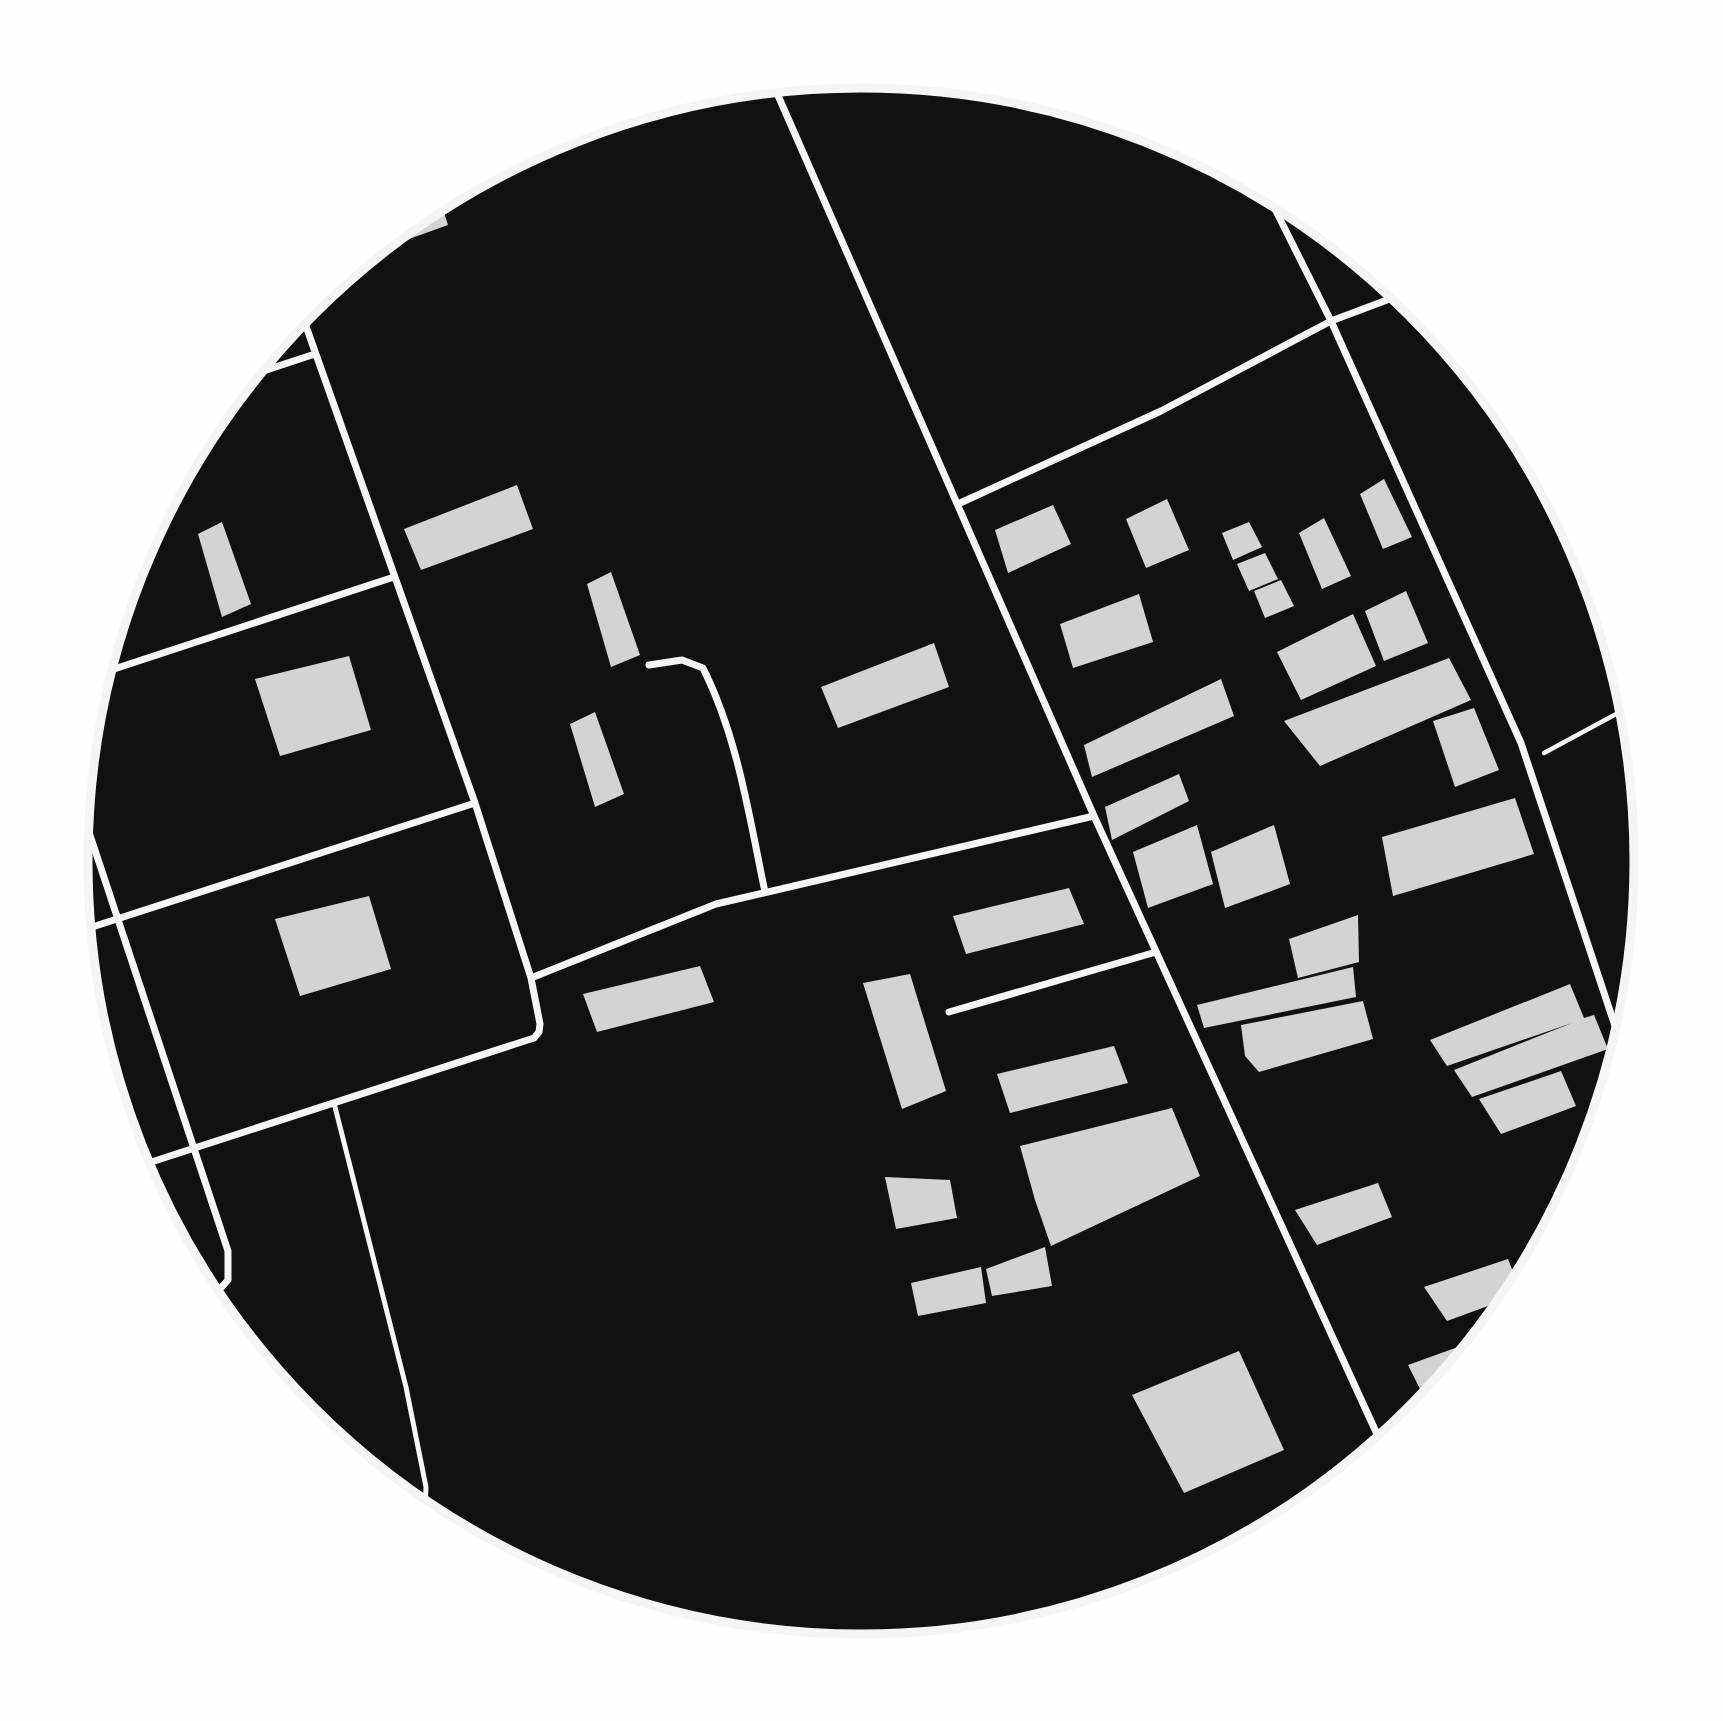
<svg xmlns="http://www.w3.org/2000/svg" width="1723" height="1721" font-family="'Archivo Narrow',sans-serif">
<rect width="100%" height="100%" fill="#111"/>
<path fill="#d3d3d3" d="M440,200L448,225L370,253L426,207Z
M1384,479L1412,537L1383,549L1360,494Z
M517,485L533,529L421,570L404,529Z
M1167,499L1189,550L1146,568L1126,519Z
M1053,505L1071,544L1008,573L995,530Z
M1324,518L1351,576L1322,589L1299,533Z
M222,522L251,604L222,617L198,534Z
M1249,522L1262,547L1233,560L1222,533Z
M1265,553L1278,579L1249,591L1237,564Z
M611,572L640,655L611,667L587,584Z
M1281,580L1294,606L1265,618L1254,591Z
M1406,591L1428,643L1384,661L1365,611Z
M1139,594L1153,642L1073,668L1060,624Z
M1353,614L1376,666L1301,700L1277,652Z
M934,643L949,687L838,728L821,687Z
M349,656L371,730L280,756L255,679Z
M1449,658L1471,700L1320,766L1284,721Z
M1221,679L1234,716L1092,777L1084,745Z
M1474,708L1499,770L1455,787L1433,721Z
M595,712L624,794L595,807L570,724Z
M1179,774L1189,801L1112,840L1105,807Z
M1515,798L1534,854L1393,896L1382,837Z
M1197,825L1213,884L1148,908L1133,852Z
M1274,825L1290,884L1225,908L1211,852Z
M1069,888L1084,924L966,954L953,916Z
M369,896L391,969L300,996L275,919Z
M1358,915L1359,962L1298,978L1289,939Z
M700,966L714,1002L597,1032L583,994Z
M1353,967L1356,997L1204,1028L1197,1005Z
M910,974L946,1091L902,1109L863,983Z
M1570,984L1584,1018L1594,1015L1608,1049L1472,1097L1454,1070L1572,1023L1447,1066L1430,1040Z
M1363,1001L1373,1039L1259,1072L1245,1056L1241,1025Z
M1114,1046L1128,1083L1010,1113L997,1074Z
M1561,1071L1576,1106L1501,1134L1479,1099Z
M1172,1108L1200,1176L1051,1246L1035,1200L1020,1146Z
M885,1177L950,1180L957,1218L896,1229Z
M1378,1183L1392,1217L1317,1245L1295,1210Z
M1045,1247L1052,1286L992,1296L986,1269Z
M1508,1259L1519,1287L1515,1296L1447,1321L1424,1287Z
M981,1267L986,1303L918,1316L911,1283Z
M1458,1347L1463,1359L1440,1387L1421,1391L1408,1365Z
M1239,1351L1284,1450L1184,1493L1132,1395Z"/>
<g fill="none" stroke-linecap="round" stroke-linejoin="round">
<path stroke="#f5f5f5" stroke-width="4.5" d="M1544,753L1631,706"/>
<path stroke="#f5f5f5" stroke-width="5" d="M334,1103L406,1387L426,1487L425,1509L423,1512
M704,1630L712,1631"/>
<path stroke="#f5f5f5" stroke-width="7" d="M773,84L1094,816L1382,1445
M1266,191L1331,321L1521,743L1622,1047
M248,376L315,354
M958,504L1161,411L1331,321L1403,294
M649,665L682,660L703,668C738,738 749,816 765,892
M102,673L394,577
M81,808L228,1251V1280L211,1299
M83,930L475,803
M531,978L716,904L1094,816
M949,1012L1156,952
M139,1166L534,1038L539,1032L540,1024L531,978L475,803L301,312"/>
</g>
<path d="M0 0H1723V1721H0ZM88 861a773 773 0 1 1 1546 0a773 773 0 1 1-1546 0Z" fill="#fefefe" fill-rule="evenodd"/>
<path fill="none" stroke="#f5f5f5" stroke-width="9" d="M88 861a773 773 0 1 1 1546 0a773 773 0 1 1-1546 0Z"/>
</svg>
